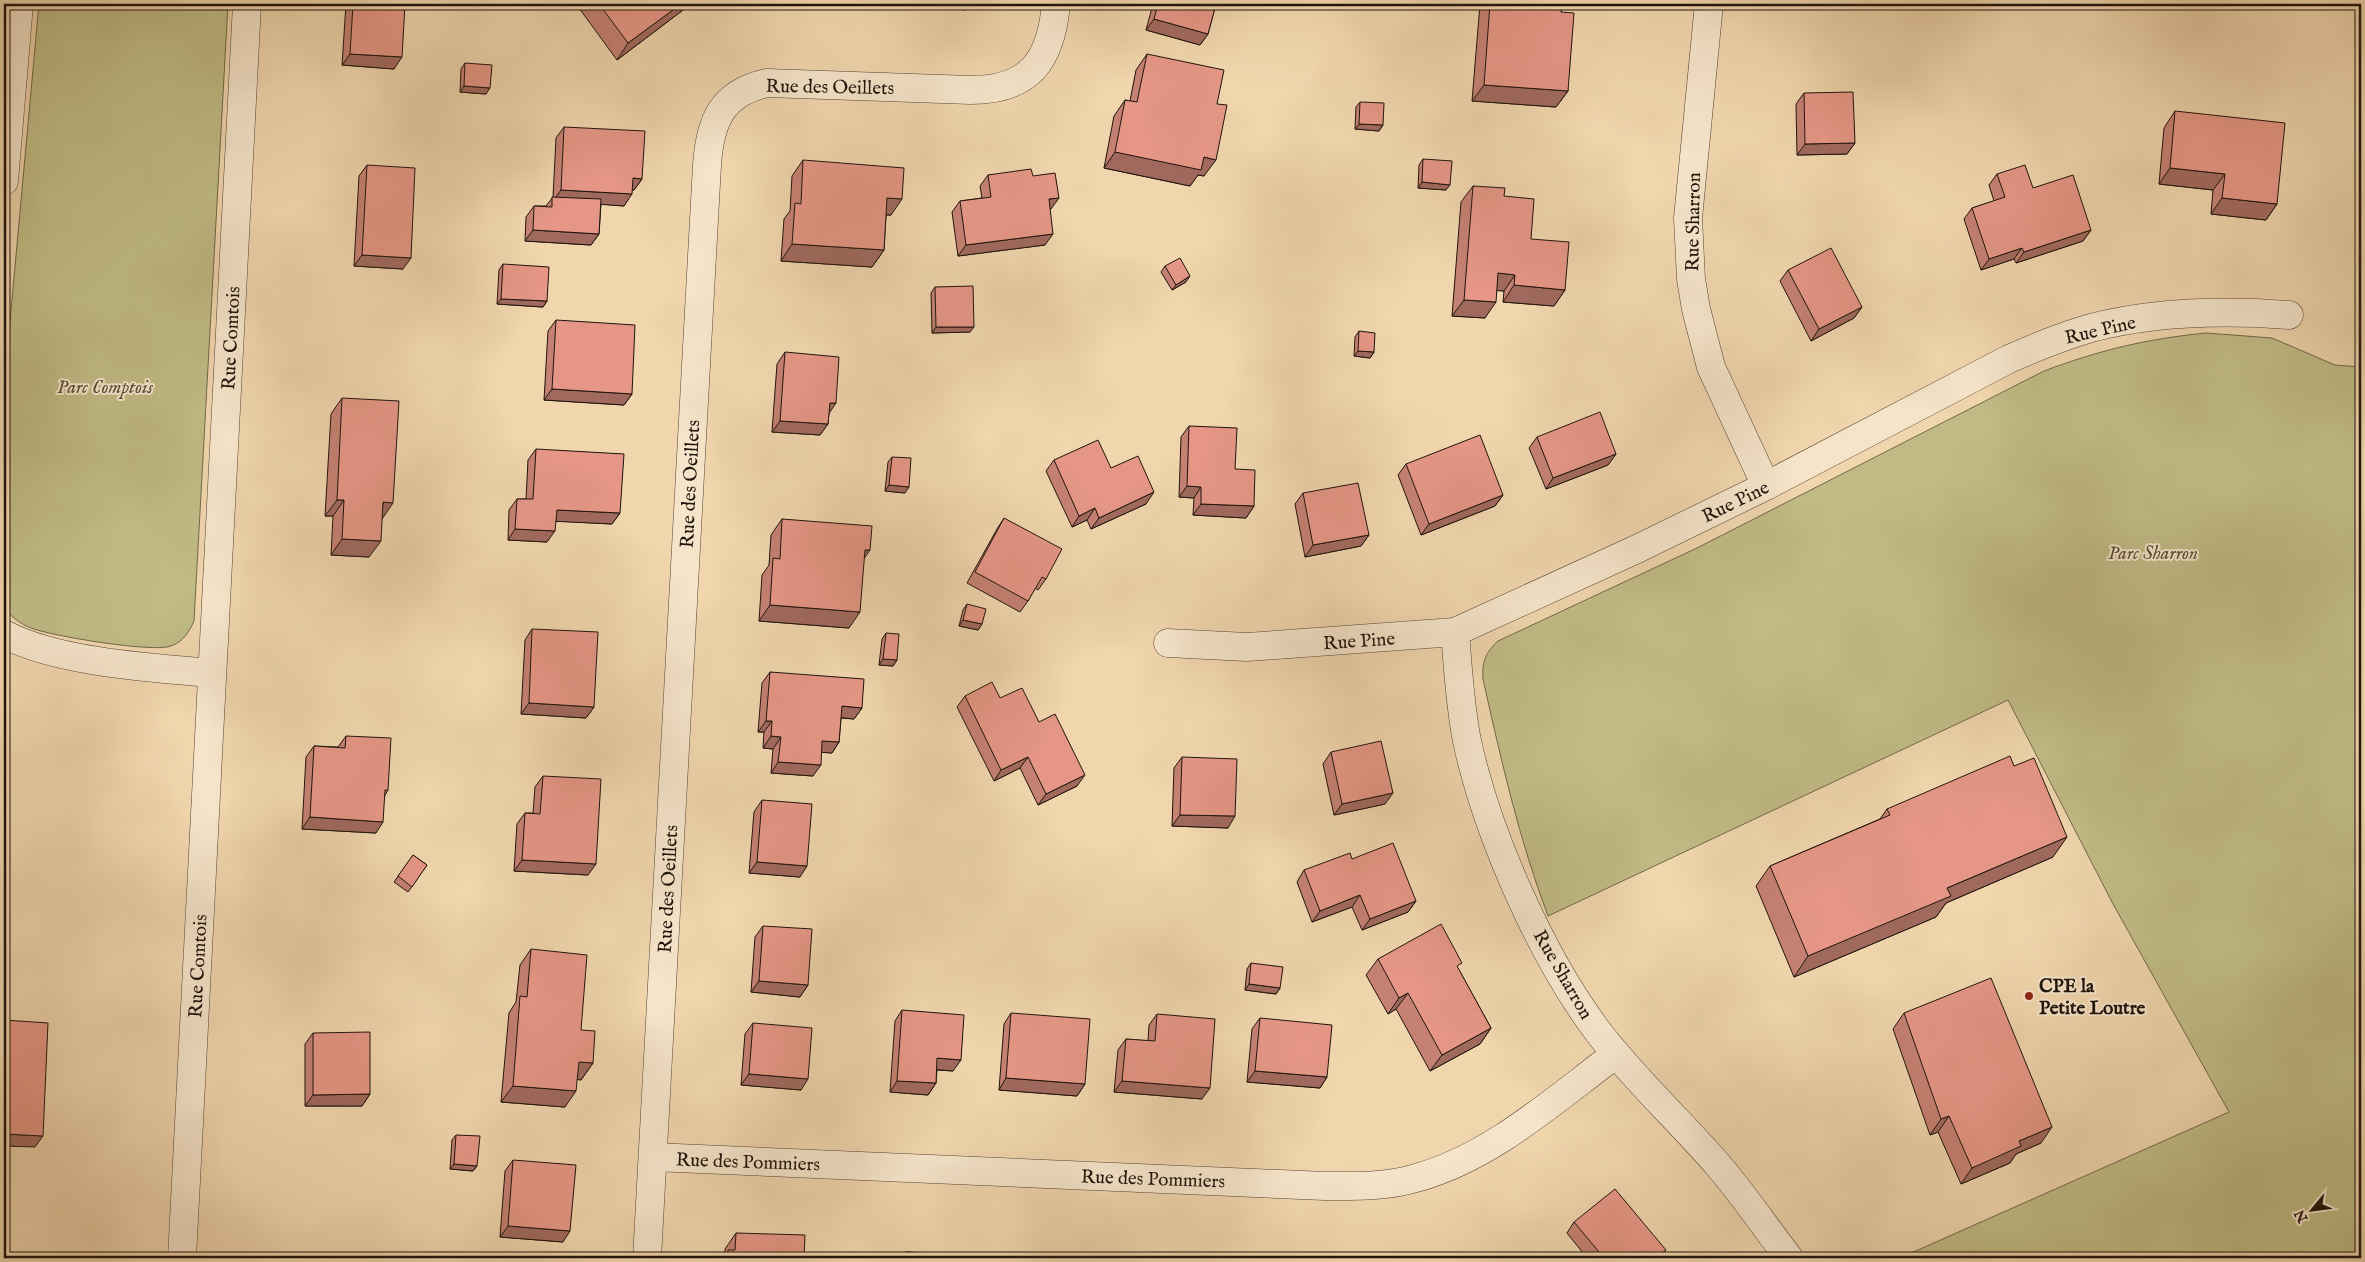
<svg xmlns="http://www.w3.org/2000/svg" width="2365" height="1262" font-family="'IM FELL English',serif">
<rect width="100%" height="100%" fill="#f0d5ad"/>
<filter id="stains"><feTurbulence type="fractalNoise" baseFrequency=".004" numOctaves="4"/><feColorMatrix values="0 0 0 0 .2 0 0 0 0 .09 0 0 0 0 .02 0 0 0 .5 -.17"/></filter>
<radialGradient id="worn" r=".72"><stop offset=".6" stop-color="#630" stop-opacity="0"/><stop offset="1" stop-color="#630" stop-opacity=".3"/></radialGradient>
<path fill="#c0bb85" stroke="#706848" d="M39,4H228L194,621C189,632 183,642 171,646C154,653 51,636 31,628C21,624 11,617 4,608V387Z
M2206,333L2272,338L2335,365L2361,367V1258H1900L2229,1112L2113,904L2008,700L1548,916C1519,839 1501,760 1483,679C1482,662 1485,653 1498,641L1697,548L2044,371C2100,350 2146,339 2206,333Z"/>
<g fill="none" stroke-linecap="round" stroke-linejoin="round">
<g stroke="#534434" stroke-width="29">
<path id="minor" d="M1709,4L1688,218L1691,279L1696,309L1711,367L1766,486
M4,181L19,4
M1455,632C1458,669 1460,706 1467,741C1487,834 1542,958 1599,1033C1635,1080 1679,1120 1718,1165C1743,1194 1765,1227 1789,1258
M4,634C56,662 152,668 212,673
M1168,643L1247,647L1455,632L1637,549L1766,486L2009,359C2036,347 2063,336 2091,328C2156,311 2223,310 2289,315
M653,1157L1325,1186C1355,1186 1387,1187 1416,1178C1492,1157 1554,1100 1616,1054
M182,1258L247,4
M647,1258L707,165C710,122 721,93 767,83L971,90C1031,90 1051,59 1056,4"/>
</g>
<use href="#minor" stroke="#f5e4ca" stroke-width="28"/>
</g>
<path fill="#c58173" stroke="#1f140c" d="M346,4H405L394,69L342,65Z
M576,4H691L617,60Z
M1153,4H1216L1208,34L1200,45L1146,30Z
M1480,4H1562L1561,12L1568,91L1556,107L1472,101Z
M1147,54L1217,104L1204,176L1198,175L1190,186L1104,168L1114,116L1125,100L1130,101L1136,70Z
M465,63L486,94L460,92L461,69Z
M1804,93L1855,143L1847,154L1797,155L1796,104Z
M1360,102L1383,125L1379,131L1355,129L1356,107Z
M2175,111L2277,204L2266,220L2211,214L2213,190L2159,184L2164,128Z
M564,127L642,179L634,190H632L624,206L601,204L599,234L591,245L525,241L526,217L534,206H546L553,197L556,138Z
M1423,159L1446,190L1418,188L1419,165Z
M803,160L891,215H886L884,250L872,267L781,261L784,219L790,211L792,176Z
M367,165L403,269L354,266L359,176Z
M1997,174L2033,188L2091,230L2083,241L2016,263L2014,259L1981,270L1964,219L1972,208L1994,201L1989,185Z
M988,175L1033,176L1051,209H1050L1045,245L958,256L952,212L960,201L982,198L980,186Z
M1473,186L1504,196L1531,239L1565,290L1554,306L1503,302L1504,291L1497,290L1485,318L1452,316L1461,202Z
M503,264L547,301L543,307L497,304L499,270Z
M1165,266L1186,282L1172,290L1161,272Z
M1788,270L1862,307L1854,318L1811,341L1780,281Z
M935,287L970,332L932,333L931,293Z
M556,320L632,394L624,405L544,400L548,331Z
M1359,331L1374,352L1370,358L1354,356L1355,337Z
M785,352L829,413L828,424L820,435L772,432L777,364Z
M342,398L382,519L369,557L331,555L333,516H325L331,414Z
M1189,426L1235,469L1254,506L1246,518L1193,515L1194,498L1179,497L1181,437Z
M1537,437L1616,454L1608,465L1546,489L1529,448Z
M536,449L620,513L612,524L556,521L547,542L508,540L509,510L517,499H526L528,460Z
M892,457L905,493L885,491L888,462Z
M1054,460L1111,468L1146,504L1091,529L1087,520L1072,527L1046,471Z
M1406,464L1503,495L1495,506L1421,535L1398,475Z
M1303,493L1369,535L1361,546L1305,557L1295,504Z
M1004,518L1046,579L1038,590L1035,588L1028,601L1020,612L967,583L997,529Z
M782,519L864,558L849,628L759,621L762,575L769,565L771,535Z
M967,604L982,624L978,630L959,626L963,610Z
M532,629L594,707L586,718L521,714L525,640Z
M886,633L897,660L893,666L879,665L882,639Z
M770,672L862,708L854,719L841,718L839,742L832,753L822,752L813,776L771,773L773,749L763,748L764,732H758L762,683Z
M965,696L1000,698L1039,722L1077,786L1038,805L1020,768L994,781L957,707Z
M346,736L388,790L385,795L376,833L302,829L306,757L314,746L338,747Z
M1331,752L1385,804L1334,815L1323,764Z
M1182,757L1228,828L1172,826L1174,768Z
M543,776L588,875L514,871L517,824L525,813H533L535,787Z
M762,800L800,877L749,873L754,812Z
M1887,809L2053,857L1946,903L1936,917L1794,977L1756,886L1770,866L1880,819Z
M413,855L427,865L408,892L394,882Z
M1352,859L1416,901L1408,912L1362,930L1352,907L1312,922L1297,882L1304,870Z
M763,926L808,985L800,997L751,992L755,937Z
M531,949L581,1030L593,1063L581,1080L577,1079L565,1107L501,1102L509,1013L516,1002L520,965Z
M1378,959L1458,968L1491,1028L1480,1044L1430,1071L1396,1009L1388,1014L1366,975Z
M1251,963L1280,988L1276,994L1245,990L1247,969Z
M902,1010L953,1071L937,1070L936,1083L928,1095L890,1092L895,1021Z
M1011,1013L1085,1084L1077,1096L999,1090L1004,1024Z
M1904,1013L2041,1143L2016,1154L2010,1163L1961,1184L1938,1132L1930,1135L1893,1029Z
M1157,1014L1202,1099L1114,1092L1118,1050L1126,1039L1148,1041L1149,1025Z
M1260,1018L1327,1077L1320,1088L1247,1082L1252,1029Z
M753,1023L801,1090L741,1085L745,1034Z
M313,1033L370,1094L362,1106H305V1044Z
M456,1135L477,1166L473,1171L450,1169L452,1140Z
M513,1160L563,1242L500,1237L505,1171Z
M1574,1222L1660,1258H1587L1567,1233Z
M736,1233L804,1258H723L725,1256V1249Z
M906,1252L977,1258H902Z"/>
<path fill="#a0695e" stroke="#1f140c" d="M681,4H691L617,60L628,43Z
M910,4H970L966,10L909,5Z
M1154,19L1208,34L1200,45L1146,30Z
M350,54L402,57L394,69L342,65Z
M1484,85L1568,91L1556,107L1472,101Z
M464,86L490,88L486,94L460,92Z
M1359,124L1383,125L1379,131L1355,129Z
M1855,143L1847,154L1797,155L1805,144Z
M1115,152L1204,157L1216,160L1204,176L1198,175L1190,186L1104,168Z
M2170,168L2225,174L2213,190L2159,184Z
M633,178L642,179L634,190L625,189Z
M1422,182L1450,185L1446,190L1418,188Z
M561,190L632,194L624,206L553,201Z
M887,198L902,199L891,215L875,214Z
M1059,198L1051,209L1041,210L1049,199Z
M2222,198L2277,204L2266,220L2211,214Z
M533,230L599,234L591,245L525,241Z
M2091,230L2083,241L2016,263L2024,252Z
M1053,234L1045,245L958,256L966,245Z
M792,244L884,250L872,267L781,261Z
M2022,248L2014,259L1981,270L1989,259Z
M362,255L411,258L403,269L354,266Z
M1498,273L1515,275L1504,291L1487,290Z
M1190,276L1186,282L1172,290L1176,285Z
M1514,285L1565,290L1554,306L1503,302Z
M501,299L547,301L543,307L497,304Z
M1464,300L1496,302L1485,318L1452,316Z
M1862,307L1854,318L1811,341L1819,329Z
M936,327H974L970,332L932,333Z
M1358,351L1374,352L1370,358L1354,356Z
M552,389L632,394L624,405L544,400Z
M830,403H836L828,415Z
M780,421L828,424L820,435L772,432Z
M1616,454L1608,465L1546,489L1553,478Z
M889,485L909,487L905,493L885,491Z
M1187,486L1201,487L1194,498L1179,497Z
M1154,492L1146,504L1091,529L1099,518Z
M1503,495L1495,506L1421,535L1429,524Z
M337,500H344L333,516H325Z
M383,502L393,503L382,519Z
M1201,504L1254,506L1246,518L1193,515Z
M1095,508L1087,520L1072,527L1079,516Z
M557,510L620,513L612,524L549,521Z
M515,529L555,531L547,542L508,540Z
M1369,535L1361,546L1305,557L1313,545Z
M342,539L381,541L369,557L331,555Z
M865,550H870L859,566Z
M770,605L860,612L849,628L759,621Z
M963,620L982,624L978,630L959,626Z
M883,659L897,660L893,666L879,665Z
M529,703L594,707L586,718L521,714Z
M842,706L862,708L854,719L834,717Z
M766,721H772L764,732H758Z
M771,736L781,737L773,749L763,748Z
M822,741L839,742L832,753L815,752Z
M1028,757L1020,768L994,781L1001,770Z
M778,762L821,765L813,776L771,773Z
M1085,775L1077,786L1038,805L1046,794Z
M1393,793L1385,804L1334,815L1342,804Z
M1180,815L1235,816L1228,828L1172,826Z
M310,817L383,822L376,833L302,829Z
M2067,837L2053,857L1946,903L1936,917L1794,977L1808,956L1947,888Z
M522,860L596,864L588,875L514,871Z
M757,862L807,866L800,877L749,873Z
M1360,895L1352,907L1312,922L1320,911Z
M1416,901L1408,912L1362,930L1370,919Z
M759,981L808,985L800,997L751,992Z
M1249,984L1280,988L1276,994L1245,990Z
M1408,993L1396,1009L1388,1014L1399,998Z
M1491,1028L1480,1044L1430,1071L1442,1055Z
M937,1058L961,1060L953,1071L930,1069Z
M579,1062L593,1063L581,1080L567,1078Z
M1255,1071L1327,1077L1320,1088L1247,1082Z
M749,1074L808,1079L801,1090L741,1085Z
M1006,1078L1085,1084L1077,1096L999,1090Z
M897,1081L936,1083L928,1095L890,1092Z
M1122,1081L1210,1088L1202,1099L1114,1092Z
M513,1086L576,1091L565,1107L501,1102Z
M370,1094L362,1106H305L313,1095Z
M1949,1116L1938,1132L1930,1135L1941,1119Z
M2052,1127L2041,1143L2016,1154L2010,1163L1961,1184L1972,1168L2019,1141Z
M4,1134L43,1136L35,1147L4,1146Z
M454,1164L477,1166L473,1171L450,1169Z
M508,1226L570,1231L563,1242L500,1237Z
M1666,1250L1660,1258H1655Z"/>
<path fill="#e59686" stroke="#1f140c" d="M353,4H405L402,57L350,54Z
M599,4H681L628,43Z
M1158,4H1216L1208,34L1154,19Z
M1490,4H1562L1561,12L1574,13L1568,91L1484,85Z
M1147,54L1224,70L1217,104L1227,105L1216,160L1204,157L1201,170L1115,152L1125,100L1137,102Z
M465,63L492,65L490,88L464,86Z
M1853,92L1855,143L1805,144L1804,93Z
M1360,102L1384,103L1383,125L1359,124Z
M2175,111L2285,123L2277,204L2222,198L2225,174L2170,168Z
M564,127L645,131L642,179L633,178L632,194L561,190Z
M1423,159L1452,161L1450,185L1422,182Z
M803,160L904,168L902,199L887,198L884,250L792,244L795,203L801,204Z
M367,165L415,168L411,258L362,255Z
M2025,165L2033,188L2073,175L2091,230L2024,252L2022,248L1989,259L1972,208L2005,197L1997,174Z
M1031,169L1033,176L1055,173L1059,198L1049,199L1053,234L966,245L960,201L991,197L988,175Z
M1473,186L1505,188L1504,196L1534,199L1531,239L1569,242L1565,290L1514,285L1515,275L1498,273L1496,302L1464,300Z
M552,197L601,199L599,234L533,230L534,206L552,207Z
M1831,248L1862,307L1819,329L1788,270Z
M1180,258L1190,276L1176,285L1165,266Z
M503,264L549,267L547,301L501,299Z
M973,286L974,327H936L935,287Z
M556,320L635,325L632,394L552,389Z
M1359,331L1375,333L1374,352L1358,351Z
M785,352L839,357L836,403H830L828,424L780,421Z
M342,398L399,401L393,503L383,502L381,541L342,539L344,500H337Z
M1600,412L1616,454L1553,478L1537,437Z
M1189,426L1237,428L1235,469L1255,470L1254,506L1201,504V487L1187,486Z
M1480,435L1503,495L1429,524L1406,464Z
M1098,440L1111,468L1138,456L1154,492L1099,518L1095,508L1079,516L1054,460Z
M536,449L624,454L620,513L557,510L555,531L515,529L517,499H533Z
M892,457L911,458L909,487L889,485Z
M1358,483L1369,535L1313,545L1303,493Z
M1004,518L1062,549L1046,579L1042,577L1028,601L975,572Z
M782,519L872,526L870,550H865L860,612L770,605L773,558L780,559Z
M967,604L986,609L982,624L963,620Z
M532,629L598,632L594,707L529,703Z
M886,633L899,634L897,660L883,659Z
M770,672L864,679L862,708L842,706L839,742L822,741L821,765L778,762L781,737L771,736L772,721H766Z
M992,682L1000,698L1022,688L1039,722L1055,714L1085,775L1046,794L1028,757L1001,770L965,696Z
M346,736L391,738L388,790H385L383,822L310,817L314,746L345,748Z
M1381,741L1393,793L1342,804L1331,752Z
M2010,756L2014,766L2034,758L2067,837L1947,888L1951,896L1808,956L1770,866L1890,815L1887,809Z
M1182,757L1237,759L1235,816L1180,815Z
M543,776L601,779L596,864L522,860L525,813L540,814Z
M762,800L812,804L807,866L757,862Z
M1393,843L1416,901L1370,919L1360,895L1320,911L1304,870L1350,853L1352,859Z
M413,855L427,865L412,887L398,876Z
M1441,924L1462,963L1457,966L1491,1028L1442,1055L1408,993L1399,998L1378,959Z
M763,926L812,929L808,985L759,981Z
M531,949L587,955L581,1030L595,1031L593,1063L579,1062L576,1091L513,1086L520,996L527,997Z
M1251,963L1283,967L1280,988L1249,984Z
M1991,978L2052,1127L2019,1141L2021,1146L1972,1168L1949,1116L1941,1119L1904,1013Z
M902,1010L964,1015L961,1060L937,1058L936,1083L897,1081Z
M1011,1013L1090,1019L1085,1084L1006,1078Z
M1157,1014L1215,1019L1210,1088L1122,1081L1126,1039L1155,1041Z
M1260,1018L1332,1025L1327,1077L1255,1071Z
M4,1020L48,1023L43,1136L4,1134Z
M753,1023L812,1028L808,1079L749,1074Z
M370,1032V1094L313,1095V1033Z
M456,1135L480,1136L477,1166L454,1164Z
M513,1160L576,1165L570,1231L508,1226Z
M1615,1189L1666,1250L1655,1258H1604L1574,1222Z
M736,1233L805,1235L804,1258H728V1250H735Z
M906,1252L977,1255V1258H906Z
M1120,1256L1193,1258H1120Z"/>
<circle fill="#8f2418" stroke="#f5e4ca" stroke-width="2" cx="2029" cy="996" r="5"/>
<g text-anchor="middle" stroke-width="4" stroke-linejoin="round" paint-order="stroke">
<g font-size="19" fill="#1f140c" stroke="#f5e4ca">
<text transform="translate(830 86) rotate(1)" y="7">Rue des Oeillets</text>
<text transform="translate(1692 222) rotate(-89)" y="7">Rue Sharron</text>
<text transform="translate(2100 329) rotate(-13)" y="7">Rue Pine</text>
<text transform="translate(230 338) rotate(-87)" y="7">Rue Comtois</text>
<text transform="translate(689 484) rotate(-87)" y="7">Rue des Oeillets</text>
<text transform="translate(1735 501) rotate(-26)" y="7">Rue Pine</text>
<text transform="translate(1359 640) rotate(-4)" y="7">Rue Pine</text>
<text transform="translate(667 889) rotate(-87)" y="7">Rue des Oeillets</text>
<text transform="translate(197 966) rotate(-87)" y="7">Rue Comtois</text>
<text transform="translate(1564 974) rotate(60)" y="7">Rue Sharron</text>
<text transform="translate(748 1161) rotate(2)" y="7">Rue des Pommiers</text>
<text transform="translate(1153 1178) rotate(2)" y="7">Rue des Pommiers</text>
</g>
<g font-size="19" font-style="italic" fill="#574e36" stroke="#f5e4ca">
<text x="105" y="393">Parc Comptois</text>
<text x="2153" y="559">Parc Sharron</text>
</g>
<g font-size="19" font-weight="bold" fill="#1f140c" stroke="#f5e4ca" text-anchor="start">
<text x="2039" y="992">CPE la<tspan x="2039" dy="22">Petite Loutre</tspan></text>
</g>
</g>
<rect width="2365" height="1262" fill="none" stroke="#f0d5ad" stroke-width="20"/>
<rect x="5" y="5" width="2355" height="1252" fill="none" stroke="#1f140c" stroke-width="2.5"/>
<rect x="10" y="10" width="2345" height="1242" fill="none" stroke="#1f140c"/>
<g transform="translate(2312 1210) rotate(241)" stroke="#f5e4ca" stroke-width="4" paint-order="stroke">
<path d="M0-4L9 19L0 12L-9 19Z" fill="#1f140c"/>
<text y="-8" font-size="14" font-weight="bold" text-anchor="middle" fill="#1f140c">N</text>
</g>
<rect width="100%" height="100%" filter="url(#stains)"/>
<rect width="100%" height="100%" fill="url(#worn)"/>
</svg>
